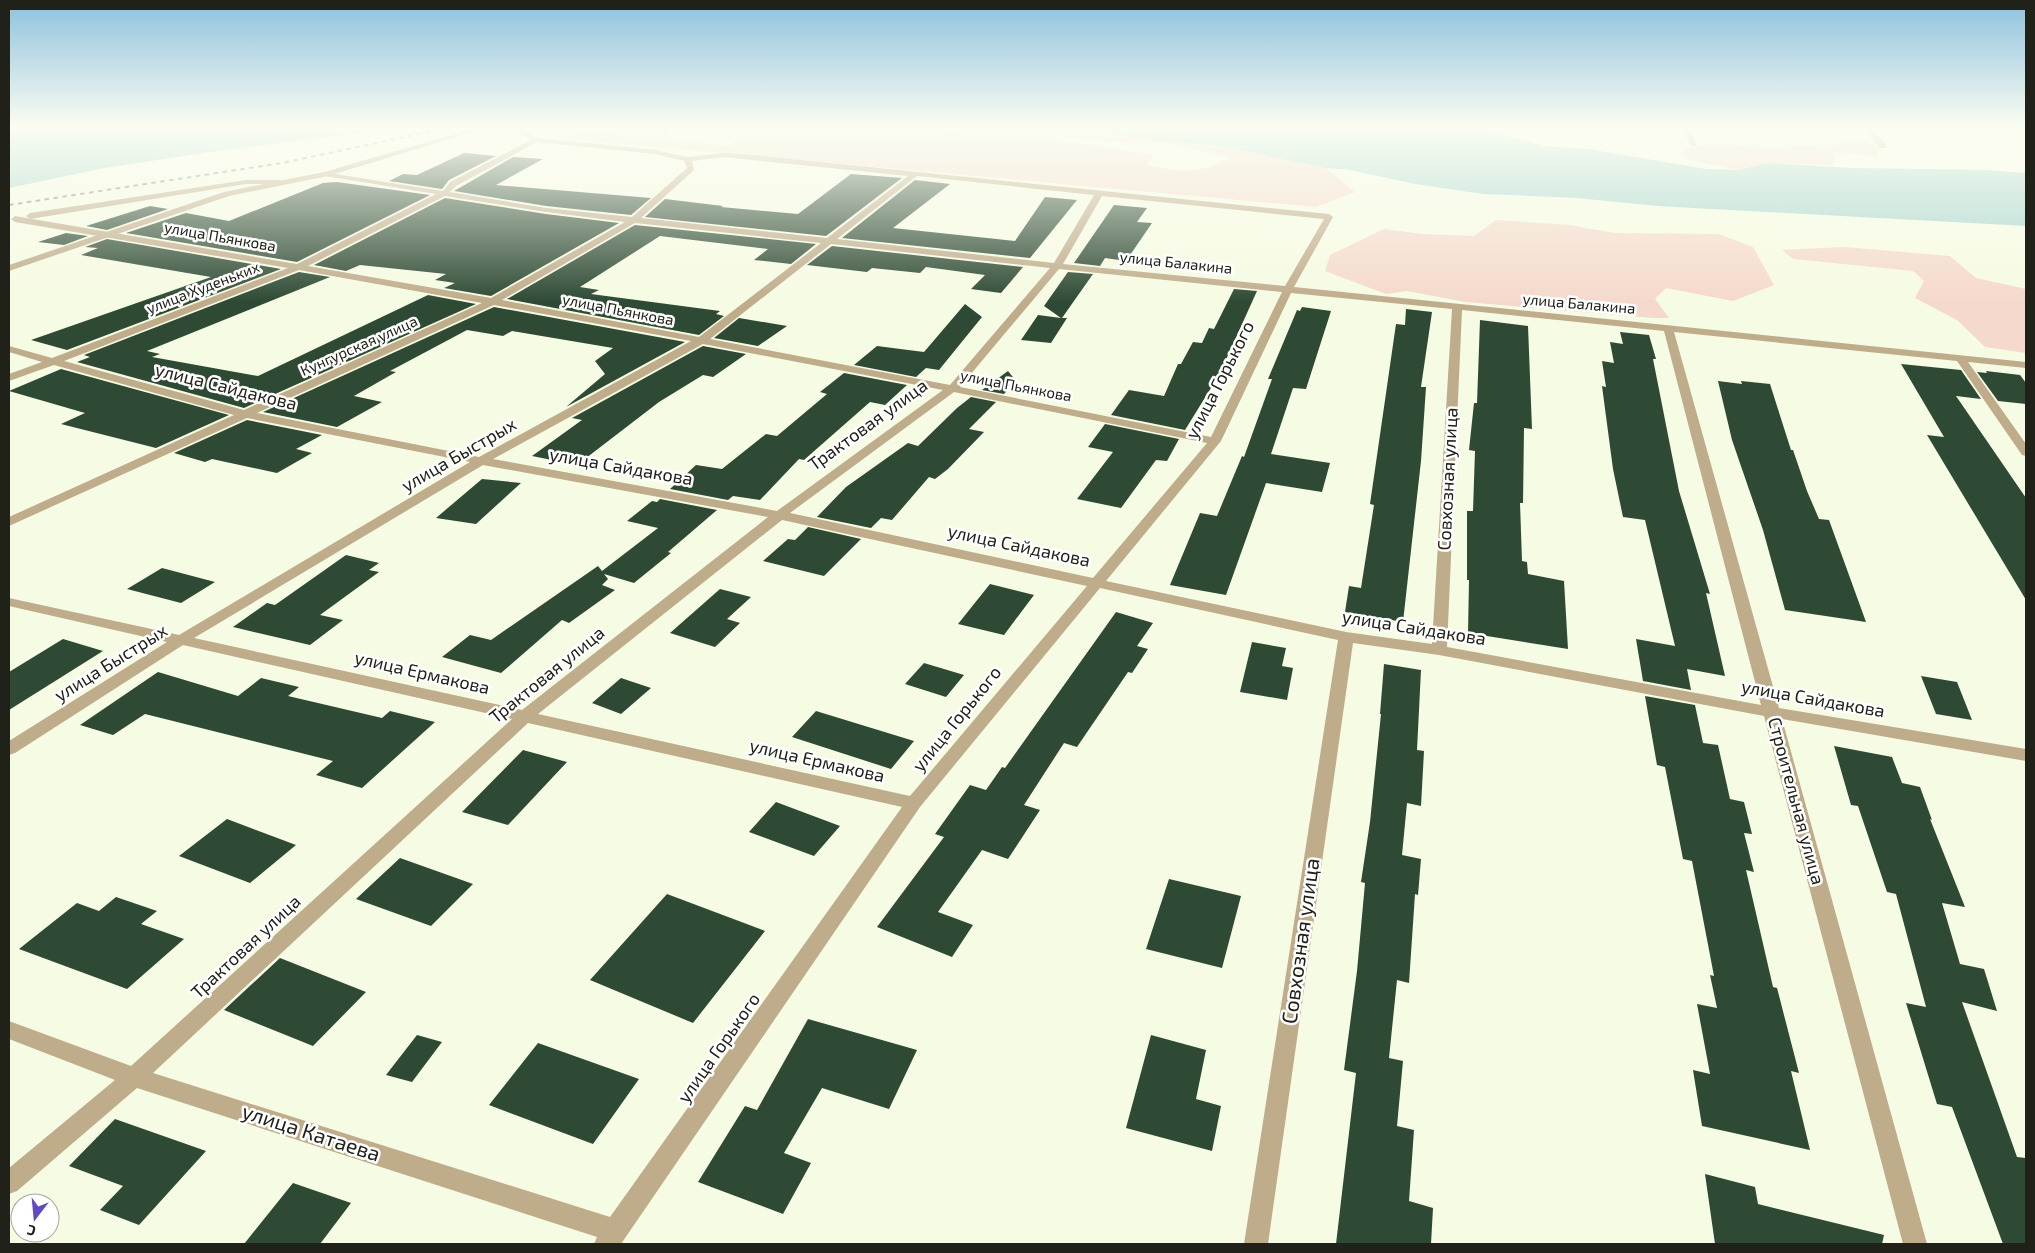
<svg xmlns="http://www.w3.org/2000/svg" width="2035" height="1253" font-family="'Exo 2',sans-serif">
<rect width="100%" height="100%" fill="#f6fbe3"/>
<path fill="#f5d9cc" d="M747,127H934C965,140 1001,134 1033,137C1073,141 1114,149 1154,155L1147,165C1180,171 1199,176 1230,157L1164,143L1089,141L1038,132L1020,127H1074L1157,141L1220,146L1326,168L1355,192L1316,207L558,138L565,134L669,128L664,139L730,146Z
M1857,139C1867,140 1880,143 1877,156L1832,152L1836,157L1832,165L1767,163L1738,170L1691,160L1681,154V151C1702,139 1753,147 1778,148C1796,141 1821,149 1841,144C1846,143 1851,140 1857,139Z
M1496,220L1569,225L1615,233L1718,234L1753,247L1774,285L1733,301L1666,288L1655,299L1669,318H1653L1466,302L1407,291L1386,294L1325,271L1330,255L1384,229L1422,234L1474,236Z
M1844,247L1950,256L1976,278L2026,289V353L1985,347L1957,320L1915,298L1924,281L1913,271L1793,259L1782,250Z"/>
<path fill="#a5d4cd" d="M9,127H411L224,150L104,168L9,188Z
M1074,127H1483L1499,134L1544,146L1589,149L1706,169L1738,170L1767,163L1854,168L1987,170L2026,173V226L1657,206L1577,198L1483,194L1415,184L1350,170L1326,168L1220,146L1157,141Z"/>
<path fill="#2e4a34" d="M464,153L496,156L449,180L442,189L389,181L403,174L417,175Z
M513,157L543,159L496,185L651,198L631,215L546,206L454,191Z
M851,174L902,178L826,236L645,217L665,199L723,206L721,207L798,214Z
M915,180L950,184L893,228L1015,241L1045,197L1077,200L1030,258L842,238Z
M337,182L430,195L297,262L126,233L186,213L229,221L323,183Z
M445,198L546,214L619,223L491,296L444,288L455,283L435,280L446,274L360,265L346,271L314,265Z
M1114,205L1147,208L1137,222L1152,223L1126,261L1105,258L1100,266L1074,263Z
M150,206L168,209L107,230L86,226Z
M635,225L816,244L791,264L754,260L768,249L660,236L580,287L599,290L591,294L720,311L716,314L724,316L699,335L507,299Z
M66,233L88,236L64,245L38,242Z
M107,239L281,269L67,350L31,340L211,277L81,255L98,248L85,247Z
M832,246L1023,267L1001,293L971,289L985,275L926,267L920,273L872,268L867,272L807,265Z
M299,272L330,277L147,351L160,354L152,357L258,376L428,295L476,304L244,408L77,362L90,357L84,355Z
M1068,272L1093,274L1062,318H1067L1051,343L1021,340L1038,315L1061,318L1044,306Z
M1234,289L1257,291L1219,375L1185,430L1111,415L1129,390L1164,396L1178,364H1181L1193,342L1202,343L1209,328L1214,329Z
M965,304L982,317L939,370L926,368L916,377L854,365L877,346L924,352Z
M494,307L685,342L566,407L605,374L595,361L613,348L512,331L503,336L467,330L390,371L396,372L354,396L382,402L337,427L263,412Z
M1302,307L1331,311L1306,389L1293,388L1271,454L1330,463L1322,492L1266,483L1226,595L1170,585L1200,513L1217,516L1242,456L1244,457L1272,379H1268L1297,310L1300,311Z
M1406,309L1432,312L1421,387H1426L1421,461L1403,622L1345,612L1349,586L1361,588L1374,505L1370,504L1396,324L1405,325Z
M739,318L787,326L758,346L714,338Z
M1480,320L1528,326L1532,429L1524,428L1523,503H1520L1522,561L1527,562L1528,574L1564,581L1568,649L1468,633L1469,580H1467V511H1473L1475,451L1469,450L1474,403H1477Z
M1620,332L1649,335L1656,359H1653L1679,491L1710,594L1706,593L1725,676L1687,669L1691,690L1643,681L1636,639L1675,646L1645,520L1623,517L1613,469L1602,386L1606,387L1602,361L1614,363L1610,342L1623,344Z
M703,346L746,354L713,377L703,375L659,402L577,465L532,456L582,420L572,418Z
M1901,364L1961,370L1981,399L1956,396L2026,498V600L1927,435L1944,437Z
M61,369L229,415L156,448L61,424L85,413L9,391Z
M1008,371L1016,381L1004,394L982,390Z
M1986,371L2020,375L2026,383V404L1998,401L1977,372L1987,373Z
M844,373L907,385L885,405L870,402L804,460L799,459L760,500L733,496L728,500L670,489L696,465L722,469L766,434L777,436L827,394L820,392Z
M1718,381L1742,384L1741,381L1770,384L1791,450H1793L1807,491L1819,519L1829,520L1866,622L1785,610L1763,530L1732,440Z
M971,397L996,402L969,429L984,432L948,469L935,479L929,477L892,520L881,518L871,528L817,517L846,487L908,443L918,446L957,408Z
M247,420L322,435L296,449L312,453L277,473L212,459L205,462L174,453Z
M1105,424L1179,439L1167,461L1156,460L1121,508L1077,499L1113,452L1088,447Z
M482,479L521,483L476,524L436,518Z
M660,499L717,510L668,552L671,553L634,583L604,574L608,579L602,585L615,590L569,623L562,620L501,673L442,657L470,635L491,640L598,566L602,571L658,528L627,521L652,501L657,502Z
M808,527L861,539L824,576L763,561L788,539L795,540Z
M346,555L379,563L369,570L379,572L320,615L343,620L310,645L233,627L267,603L275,605Z
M162,568L215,582L181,603L127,589Z
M990,584L1034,595L1004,635L958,624Z
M720,589L751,597L727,619L740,623L715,647L670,633Z
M1116,612L1153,623L1137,646L1148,649L1132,673L1128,672L1077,747L1064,743L1024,805L1040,810L1008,859L982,850L938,912L973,925L952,957L877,927L944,837L935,834L970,785L986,790L1002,767L1005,768Z
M63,639L103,651L9,710V672Z
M1252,642L1286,648L1282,666L1293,668L1287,700L1240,692Z
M924,663L964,675L946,697L905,684Z
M1384,664L1421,670L1417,750L1424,751L1421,806L1407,803L1402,855L1421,859L1418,895L1415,894L1409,983L1397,980L1389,1058L1403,1061L1397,1126L1414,1130L1409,1201L1433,1208L1431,1244H1336L1356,1073L1344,1070L1357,971L1365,883L1361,882L1370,822L1381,714H1380Z
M158,672L238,696L261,678L299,687L288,696L382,718L390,711L435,722L362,788L316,775L333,761L145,714L113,735L80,725Z
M1921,676L1957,682L1972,720L1936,714Z
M621,678L651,688L621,714L592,703Z
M1645,696L1695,705L1703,743L1718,745L1730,799L1744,802L1752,834L1744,833L1754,872L1746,870L1773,987L1777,988L1799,1073L1791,1071L1810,1150L1702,1126L1693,1070L1710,1074L1697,1004L1717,1008L1710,975L1714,976L1692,861L1683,859L1665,767L1657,765Z
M816,711L914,741L891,769L792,737Z
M1834,746L1892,757L1902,783L1920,787L1932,820L1930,819L1965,907L1942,903L1960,964L1984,969L1997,1011L1962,1002L2017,1157L2026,1158V1244H2003L1952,1107L1937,1104L1906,1003L1926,1007L1896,894L1887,892L1858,806L1851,805Z
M523,750L567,762L508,825L462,812Z
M776,802L840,826L814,856L749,832Z
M227,819L296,845L250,883L179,856Z
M400,858L473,884L431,926L356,899Z
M1169,879L1241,896L1222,968L1146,949Z
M667,894L765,931L693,1023L590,980Z
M116,897L157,911L141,924L184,939L127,989L19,949L77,903L99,911Z
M280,958L366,992L313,1046L224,1010Z
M808,1019L917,1050L889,1109L822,1088L784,1153L811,1163L783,1214L698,1182L745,1106L757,1110Z
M417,1035L442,1042L412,1082L386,1075Z
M1151,1035L1206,1050L1196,1099L1221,1106L1212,1151L1126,1128Z
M538,1043L639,1079L593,1144L489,1105Z
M115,1119L206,1151L139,1225L100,1210L123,1186L69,1166Z
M1705,1174L1755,1187L1758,1204L1884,1235L1882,1244H1715Z
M293,1183L351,1203L320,1244H244Z"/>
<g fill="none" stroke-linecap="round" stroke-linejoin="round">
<path fill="#bfac8b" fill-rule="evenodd" d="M510,127H517L538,138L655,150L687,157L724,153L753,155L1329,214L1333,217L1294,287L2026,362V368L1968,362L2026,444V456L2022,455L1957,361L1674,332L1779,708L2026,749V761L1782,719L1927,1244H1903L1764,716L1439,655L1353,643L1268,1244H1244L1338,640L1100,588L920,807L621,1244H594L597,1237L137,1088L17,1191L9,1194V1168L115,1080L9,1039V1021L131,1066L512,719L183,645L15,753L9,755V741L167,642L9,606V598L179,635L470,462L247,418L9,526V517L234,415L54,365L9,381V374L42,362L9,352V346L52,358L288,268L15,222L11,219L15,216L297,264L436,194L325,176L321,174L322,172L443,191L450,182L531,140ZM537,142L655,154L684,161L687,168L632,217L546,208L450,192L456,186ZM724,157L908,176L827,238L641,218L694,170L692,161ZM917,176L1094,195L1054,263L837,239ZM445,196L546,212L625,222L491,298L308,266ZM1102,196L1324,219L1285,286L1063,264ZM635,223L821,243L699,337L502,300ZM831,244L1050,268L950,385L710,339ZM1059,269L1282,292L1211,437L960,387ZM299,270L482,303L244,410L64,361ZM1291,293L1452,309L1432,644L1346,632L1106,581L1221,441ZM494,305L691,341L479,457L257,413ZM1462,310L1664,331L1761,705L1447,647ZM703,344L943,390L777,511L493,459ZM954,392L1207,443L1093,578L790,513ZM483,465L768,517L522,710L194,638ZM782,520L1087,586L910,796L538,714ZM528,723L902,807L610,1217L153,1073Z
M1682,127H1688L1697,146H1691Z
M1863,127H1869L1886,144V148H1880Z
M246,180H280L284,182L280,184H246L30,219L26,216L30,213Z"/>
<path fill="#bfac8b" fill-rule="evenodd" d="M480,127H489L328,176L229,196L9,271V265L224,192L324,172Z"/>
<path stroke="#898c7c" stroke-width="2" stroke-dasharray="4.5 4.5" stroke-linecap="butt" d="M9,205L282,163L452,127"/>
</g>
<linearGradient id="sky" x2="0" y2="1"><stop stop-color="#8dc1dd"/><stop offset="0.42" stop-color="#fbfdf2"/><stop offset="1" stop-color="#fbfdf2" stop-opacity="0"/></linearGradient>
<rect width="2035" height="302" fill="url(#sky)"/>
<g text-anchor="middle" stroke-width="5" stroke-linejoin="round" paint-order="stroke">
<g font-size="15" fill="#202119" stroke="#fff">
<text transform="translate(220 237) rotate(10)" y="5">улица Пьянкова</text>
<text transform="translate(1176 263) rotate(6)" y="5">улица Балакина</text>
<text transform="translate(203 288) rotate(-21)" y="5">улица Худеньких</text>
<text transform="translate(1579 304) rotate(5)" y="5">улица Балакина</text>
<text transform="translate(618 310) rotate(11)" y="5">улица Пьянкова</text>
<text transform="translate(359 346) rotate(-24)" y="5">Кунгурская улица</text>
<text transform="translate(1016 386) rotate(11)" y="5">улица Пьянкова</text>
</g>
<g font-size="18" fill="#202119" stroke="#fff">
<text transform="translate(1220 380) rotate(-63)" y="6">улица Горького</text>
<text transform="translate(226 387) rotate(14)" y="6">улица Сайдакова</text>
<text transform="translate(868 425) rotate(-36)" y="6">Трактовая улица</text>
<text transform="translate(459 455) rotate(-30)" y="6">улица Быстрых</text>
<text transform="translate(621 467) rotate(10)" y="6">улица Сайдакова</text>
<text transform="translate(1448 479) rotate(-87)" y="6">Совхозная улица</text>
<text transform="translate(1019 546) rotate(12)" y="6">улица Сайдакова</text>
<text transform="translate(1414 628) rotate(9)" y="6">улица Сайдакова</text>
<text transform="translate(111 663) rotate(-32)" y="6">улица Быстрых</text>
<text transform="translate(422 673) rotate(13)" y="6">улица Ермакова</text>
<text transform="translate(547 675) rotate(-39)" y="6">Трактовая улица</text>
<text transform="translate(1813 699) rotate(10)" y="6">улица Сайдакова</text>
<text transform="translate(957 719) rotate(-51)" y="6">улица Горького</text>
<text transform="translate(817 761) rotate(13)" y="6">улица Ермакова</text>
<text transform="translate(1796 801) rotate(75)" y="6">Строительная улица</text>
<text transform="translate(246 947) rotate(-43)" y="6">Трактовая улица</text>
<text transform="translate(719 1048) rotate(-55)" y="6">улица Горького</text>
</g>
<g font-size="21" fill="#202119" stroke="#fff">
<text transform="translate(1301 941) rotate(-82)" y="7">Совхозная улица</text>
<text transform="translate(311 1133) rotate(18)" y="7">улица Катаева</text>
</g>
</g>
<rect width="2035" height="1253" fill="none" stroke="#202119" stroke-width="20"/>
<g transform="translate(35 1218) rotate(196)"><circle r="24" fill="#ffffff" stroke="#a6a6a3"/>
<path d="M0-4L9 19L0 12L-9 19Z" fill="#6249c2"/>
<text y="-8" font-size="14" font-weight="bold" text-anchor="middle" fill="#202119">С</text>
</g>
</svg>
